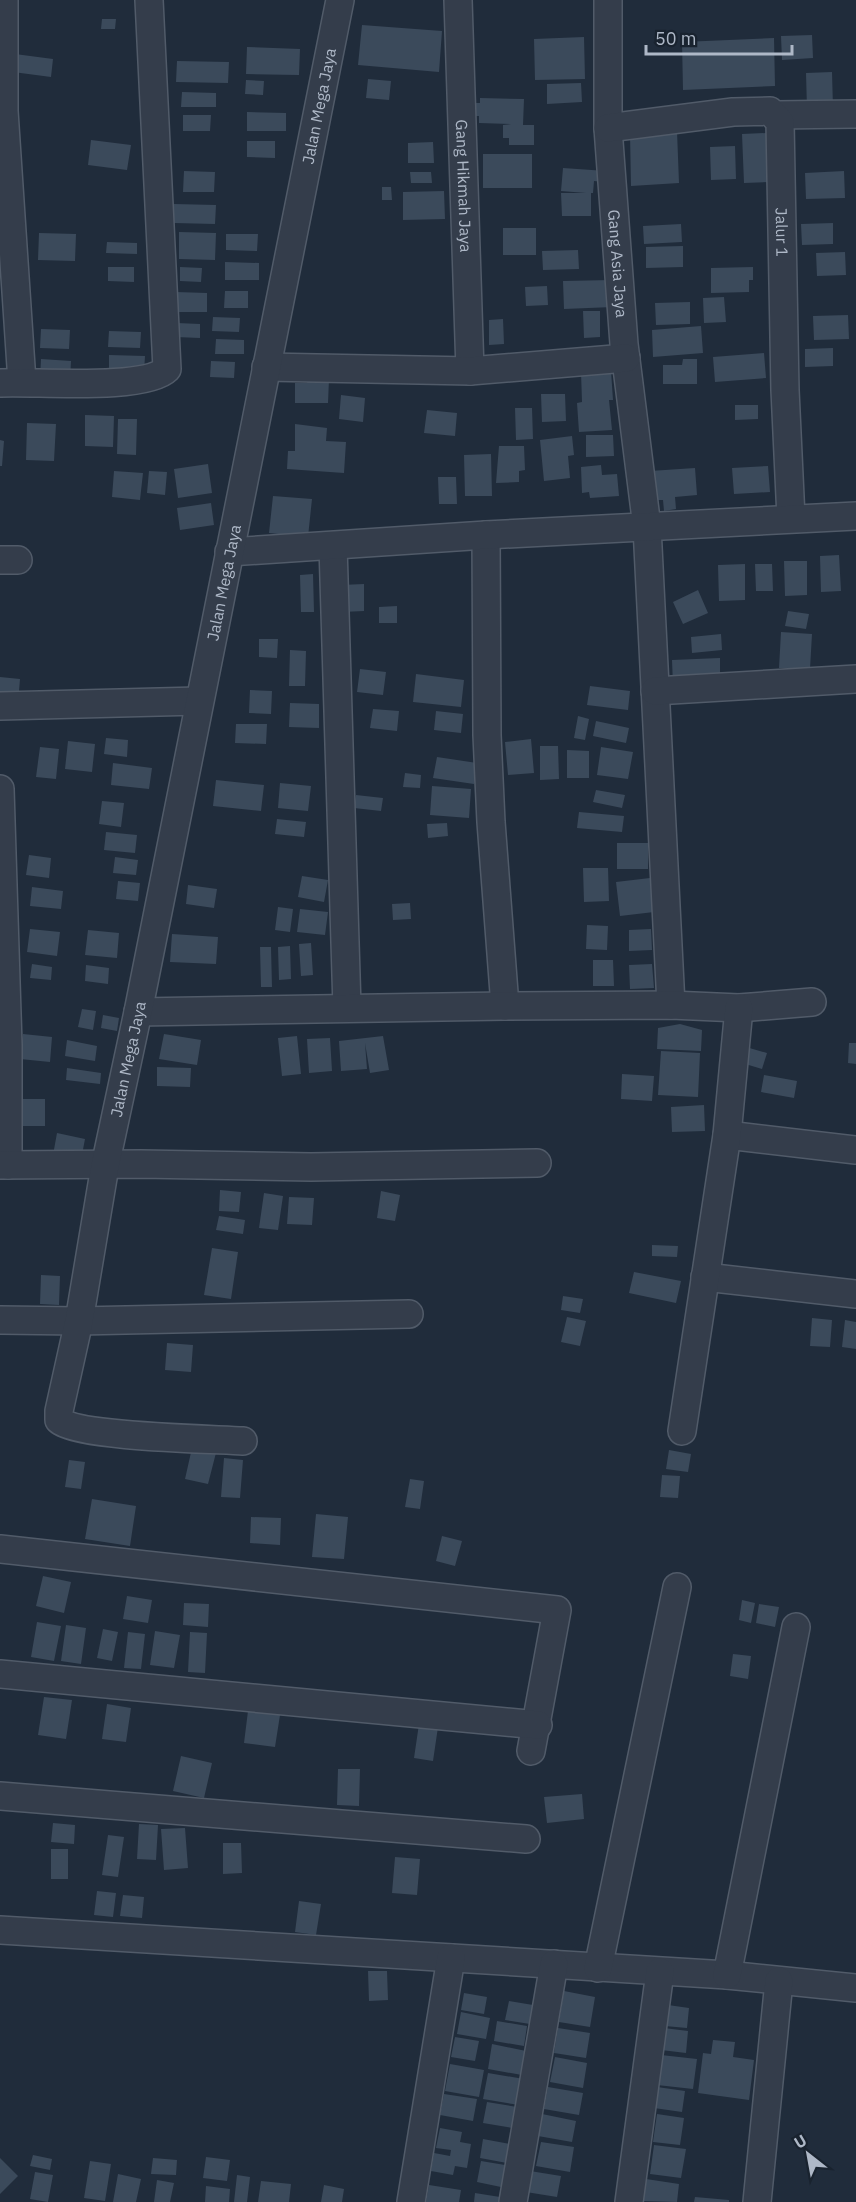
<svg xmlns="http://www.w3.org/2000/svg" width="856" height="2202" font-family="'IBM Plex Sans',sans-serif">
<rect width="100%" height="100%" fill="#202c3b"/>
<path fill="#3b4a5b" d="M102,19H116L115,29H101Z
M362,25L442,31L439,72L358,65Z
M812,35L813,58L782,60L781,36Z
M584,37L585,79L535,80L534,39Z
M774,38L775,86L683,90L682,42Z
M247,47L300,49L299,75L246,74Z
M15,54L53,59L51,77L13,72Z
M177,61L229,62L228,83L176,82Z
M832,72L833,108L807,109L806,73Z
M368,79L391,81L389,100L366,98Z
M246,80L264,81L263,95L245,94Z
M581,83L582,102L547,104V84Z
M182,92L216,93V107H181Z
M480,98L524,99L523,125H534V145H509V138H503V125L511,124L479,123V116H475V103H480Z
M247,112L286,113V131H247Z
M183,115H211L210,131H183Z
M677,131L679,183L631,186L630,133Z
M767,133L769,182L744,183L742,134Z
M91,140L131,145L127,170L88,165Z
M247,141H275V158L247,157Z
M433,142L434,163H408V143Z
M735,146L736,179L711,180L710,147Z
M483,154H532V188H483Z
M563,168L606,171L605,182L594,181L593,193H591V216H562L561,193H586L561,191Z
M184,171L215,172L214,192H183Z
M844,171L845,198L806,199L805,173Z
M410,172H431L432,183H411Z
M382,187H391L392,200H382Z
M444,191L445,219L403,220V192Z
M174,204L216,205L215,224L174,223Z
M833,223V244L802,245L801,224Z
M681,224L682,242L644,244L643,226Z
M503,228H536V255H503Z
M179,232L216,233L215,260L179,259Z
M39,233L76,234L75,261L38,260Z
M226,234H258L257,251L226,250Z
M107,242L137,243V254L106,253Z
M683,246V267L646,268V247Z
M578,250L579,269L543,270L542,251Z
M845,252L846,275L817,276L816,253Z
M225,262L259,263V280H225Z
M108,267H134V282L108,281Z
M180,267L202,268L201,282L180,281Z
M753,267V280H749V292L711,293V268Z
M612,280L613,307L564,309L563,281Z
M547,286L548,305L526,306L525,287Z
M225,291H248V308H224Z
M176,292L207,293V312H175Z
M724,297L726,322L704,323L703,298Z
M690,302V324L656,325L655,303Z
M583,311H600V337L584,338Z
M848,315L849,339L814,340L813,316Z
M213,317L240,318L239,332L212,331Z
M503,319L504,344L489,345V320Z
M177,323L200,324V338L176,337Z
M701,326L703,353L653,357L652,330Z
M41,329L70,330L69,349L40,348Z
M109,331L141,332L140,348L108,347Z
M216,339L244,340V354H215Z
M833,348V366L805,367V349Z
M764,353L766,378L715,382L713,357Z
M109,355L145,356L144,372L109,371Z
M41,359L71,361L70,381L40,380Z
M683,359H697V384H663V365H682Z
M211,361L235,362L234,378L210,377Z
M611,371L613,400H609L612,430L579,432L577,403L582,402L581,372Z
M309,379H329L328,403H295V383H307Z
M541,394H565L566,421L542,422Z
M341,395L365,398L363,422L339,419Z
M735,405H758V419L735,420Z
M515,408H532L533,439L516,440Z
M427,410L457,413L455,436L424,433Z
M85,415L114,416L113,447L85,446Z
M118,419H137L136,455L117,454Z
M27,423L56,424L54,461L26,460Z
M295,424L327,428L326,441L346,442L344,473L287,469L288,451H295Z
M586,435H613L614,456L586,457Z
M572,436L574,455L568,456L570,478L544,481L540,440Z
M0,440L4,441L2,466H0Z
M499,446H524L525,470L519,471V482L496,483Z
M491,454L492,496H465L464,455Z
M208,464L212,493L178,498L174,469Z
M601,465L602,475L617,474L619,496L590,498L589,492L582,493L581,467Z
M768,466L770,492L734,494L732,468Z
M695,468L697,495L675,497L676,509L664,511L663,500H652L650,471Z
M114,471L143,473L140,500L112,497Z
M149,471L167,472L165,495L147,493Z
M438,477H456L457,504H439Z
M273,496L312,499L308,537L269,533Z
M211,503L214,525L180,530L177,508Z
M839,555L841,591L821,592L820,556Z
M784,561H807V595L785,596Z
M745,564V600L719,601L718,565Z
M755,564H772L773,591H756Z
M313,574L314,612H301L300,575Z
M364,584V611L342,612L341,585Z
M698,590L708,613L683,624L673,602Z
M397,606V623H379V607Z
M788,611L809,614L806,629L785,626Z
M781,632L812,634L810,669L779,668Z
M721,634L722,650L692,653L691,637Z
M259,639H278L277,658L259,657Z
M290,650L306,651L305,686H289Z
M720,658V683L673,685L672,660Z
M360,669L386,672L383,695L357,692Z
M416,674L464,680L461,707L413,702Z
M0,677L20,679L18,703L0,701Z
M590,686L630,691L628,710L587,705Z
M250,690L272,691L271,714L249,713Z
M290,703L319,704V728L289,727Z
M373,709L399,711L397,731L370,728Z
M436,711L463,714L461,733L434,730Z
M578,716L589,719L585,740L574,738Z
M596,721L629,728L626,743L593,736Z
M236,724H267L266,744L235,743Z
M106,738L128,740L127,757L104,754Z
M531,739L534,773L508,775L505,742Z
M68,741L95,744L92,772L65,769Z
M540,746H558L559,779L540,780Z
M40,747L59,749L56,779L36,777Z
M601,747L633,752L628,779L597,775Z
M567,750L589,751V778H567Z
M437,757L477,763L474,784L433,778Z
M113,763L152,768L149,789L111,785Z
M405,773L421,775L420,788L403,787Z
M216,780L264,785L261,811L213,806Z
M280,783L311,786L308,811L278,808Z
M432,786L471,789L469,818L430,815Z
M596,790L625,795L622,808L593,802Z
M356,795L383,798L381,811L354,808Z
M102,801L124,803L121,827L99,824Z
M579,812L624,816L622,832L577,828Z
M277,819L306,822L304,837L275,834Z
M447,823L448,836L428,838L427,824Z
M106,832L137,835L135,853L104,850Z
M617,843H648V869H617Z
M29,855L51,858L49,878L26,875Z
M115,857L138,860L136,875L113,873Z
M583,868H608L609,901L584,902Z
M302,876L328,880L324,902L298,897Z
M650,878L654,912L620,916L616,882Z
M118,881L140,883L138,901L116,899Z
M188,885L217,889L214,908L186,904Z
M32,887L63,891L61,909L30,906Z
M410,903L411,919L393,920L392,904Z
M278,907L293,909L290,932L275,930Z
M300,909L328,912L325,935L297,932Z
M587,925L608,926L607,950L586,949Z
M30,929L60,932L57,956L27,952Z
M651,929L652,950L629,951V930Z
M88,930L119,933L117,958L85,955Z
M172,934L218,937L216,964L170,962Z
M311,943L313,975L301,976L299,944Z
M290,946L291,979L279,980L278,947Z
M260,947H271L272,987H261Z
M593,960H613L614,986H593Z
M32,964L52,967L51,980L30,978Z
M652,964L654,988L630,989L629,965Z
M86,965L109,968L108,984L85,981Z
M82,1009L96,1011L93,1030L78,1027Z
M103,1015L119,1018L117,1031L101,1028Z
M680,1024L702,1030L701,1051L657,1049L658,1028Z
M23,1034L52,1037L50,1062L20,1059Z
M164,1034L201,1040L197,1065L159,1059Z
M297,1036L301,1074L282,1076L278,1038Z
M383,1036L389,1070L370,1073L365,1043L367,1069L341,1071L339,1041Z
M330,1038L332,1071L309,1073L307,1039Z
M67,1040L97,1046L95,1061L65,1056Z
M849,1043H856V1064L848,1063Z
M746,1047L767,1053L762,1069L742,1063Z
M661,1051L700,1053L698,1097L658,1095Z
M157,1067L191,1068L190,1087L157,1086Z
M67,1068L101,1073L100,1084L66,1080Z
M622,1074L654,1076L652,1101L621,1099Z
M764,1075L797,1081L794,1098L761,1092Z
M22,1099H45V1126H21Z
M704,1105L705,1131L672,1132L671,1107Z
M57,1133L85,1139L81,1160L53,1155Z
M220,1190L241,1192L239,1212L219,1211Z
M381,1191L400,1195L395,1221L377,1218Z
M264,1193L283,1196L278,1230L259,1228Z
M289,1197L314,1198L312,1225L287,1224Z
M219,1216L245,1220L243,1234L216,1230Z
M652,1245L678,1246L677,1257L652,1256Z
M212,1248L238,1252L231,1299L204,1295Z
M634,1272L681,1281L676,1303L629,1293Z
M41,1275L60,1276L59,1305L40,1304Z
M563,1296L583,1299L580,1313L561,1310Z
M567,1317L586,1321L580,1346L561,1342Z
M812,1318L832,1320L830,1347L810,1346Z
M845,1320L856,1322V1349L842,1347Z
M167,1343L193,1345L191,1372L165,1370Z
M194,1439L218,1445L208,1484L185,1479Z
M669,1450L691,1454L688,1472L666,1469Z
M224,1458L243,1460L240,1498L221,1497Z
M69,1460L85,1462L81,1489L65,1487Z
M662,1475L680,1476L678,1498L660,1497Z
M410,1479L424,1481L420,1509L405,1507Z
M92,1499L136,1506L130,1546L85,1539Z
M316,1514L348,1517L344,1559L312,1557Z
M251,1517L281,1518L280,1545L250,1543Z
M442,1536L462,1541L455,1566L436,1561Z
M43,1576L71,1582L64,1613L36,1606Z
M127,1596L152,1600L148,1623L123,1619Z
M742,1600L755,1603L751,1623L739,1620Z
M184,1603L209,1604L208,1627L183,1625Z
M759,1604L779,1607L775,1627L756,1623Z
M37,1622L61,1626L54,1661L31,1657Z
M66,1625L86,1628L81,1664L61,1661Z
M103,1629L118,1632L112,1661L97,1658Z
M155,1631L180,1635L174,1668L150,1665Z
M128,1632L145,1634L141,1669L124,1668Z
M190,1632L207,1633L205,1673L188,1672Z
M733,1654L751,1656L748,1679L730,1676Z
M44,1697L72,1700L66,1739L38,1735Z
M107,1704L131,1708L126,1742L102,1739Z
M248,1711L280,1715L275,1747L244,1743Z
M419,1724L438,1727L433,1761L414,1758Z
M181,1756L212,1763L204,1798L173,1791Z
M338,1769H360L359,1806L337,1805Z
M582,1794L584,1819L547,1823L544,1797Z
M53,1823L75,1825L74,1844L51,1842Z
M139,1824L158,1825L156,1860L137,1859Z
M185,1828L188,1868L164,1870L161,1829Z
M108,1835L124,1837L118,1877L102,1875Z
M223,1843H241L242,1873L223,1874Z
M51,1849H68V1879H51Z
M395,1857L420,1859L417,1895L392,1893Z
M97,1891L116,1893L113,1917L94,1915Z
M123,1895L144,1897L142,1918L120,1916Z
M299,1901L321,1904L316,1935L295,1932Z
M368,1971H387L388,2000L369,2001Z
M564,1991L595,1997L590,2027L559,2022Z
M464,1993L487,1997L484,2014L461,2010Z
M509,2001L533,2005L530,2024L505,2020Z
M668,2005L689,2008L687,2028L665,2026Z
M461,2012L490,2018L486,2039L457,2034Z
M497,2021L527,2026L524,2046L494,2041Z
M558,2028L590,2033L586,2058L554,2053Z
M664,2028L688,2031L686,2053L661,2050Z
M455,2037L479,2041L475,2061L451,2057Z
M713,2040L735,2042L733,2057L754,2060L749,2100L698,2093L703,2053L711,2054Z
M492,2044L526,2051L522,2075L488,2069Z
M661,2055L697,2059L693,2089L657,2085Z
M555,2057L587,2063L583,2088L550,2082Z
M450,2064L484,2070L479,2097L445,2091Z
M488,2073L524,2079L519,2105L483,2099Z
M548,2087L583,2093L579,2115L544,2109Z
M657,2087L685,2091L682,2112L654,2108Z
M444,2094L477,2099L473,2121L440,2115Z
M487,2102L517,2107L513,2128L483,2123Z
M542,2114L576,2121L572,2142L538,2136Z
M657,2114L684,2118L680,2145L653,2142Z
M440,2128L462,2132L460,2142L471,2144L467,2168L455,2166L453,2175L431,2171L434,2153L450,2156L451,2150L436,2148Z
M483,2139L510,2144L507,2163L480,2158Z
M541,2142L574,2147L570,2172L536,2166Z
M654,2145L686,2149L681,2178L650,2174Z
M33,2155L52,2159L50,2170L30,2166Z
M206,2157L230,2160L227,2181L203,2178Z
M0,2158L18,2176L0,2194Z
M153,2158L177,2160L176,2175L151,2174Z
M90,2161L111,2164L105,2201L84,2198Z
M481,2161L505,2165L501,2187L477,2182Z
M530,2171L561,2176L557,2197L526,2192Z
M35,2172L53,2175L48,2202L30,2199Z
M118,2174L141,2179L136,2202H113Z
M237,2175L250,2177L247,2202H234Z
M646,2179L679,2184L677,2202L643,2201Z
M157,2180L174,2183L170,2202H154Z
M261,2181L291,2184L289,2202H258Z
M324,2185L344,2189L342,2202H321Z
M429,2185L461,2190L459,2202H426Z
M206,2186L230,2189L229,2202H205Z
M475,2193L500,2197L499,2202H474Z
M695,2197L729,2200V2202H694Z"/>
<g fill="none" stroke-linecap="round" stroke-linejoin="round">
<g stroke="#515b69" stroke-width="30">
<g id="minor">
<path d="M4,0V111L22,382"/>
<path id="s1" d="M458,0L470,371"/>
<path id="s2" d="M608,0V128L624,344L647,527L671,1005"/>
<path d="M775,115L856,114"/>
<path id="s3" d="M608,128L733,112L770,111L780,122L785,390L791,518"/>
<path d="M266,367L470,371L626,358"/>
<path d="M0,383C35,381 145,391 167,369L149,0"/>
<path d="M486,535L487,735L491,822L505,1006"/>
<path d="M333,546L347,1008"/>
<path d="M229,552L486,535L856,516"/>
<path d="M0,560H18"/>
<path d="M655,691L856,679"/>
<path d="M0,706L199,701"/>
<path d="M0,789L8,1045V1165"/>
<path d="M138,1012L505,1006L671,1005L739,1008L812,1002"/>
<path d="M727,1135L856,1150"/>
<path d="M0,1165L141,1164L311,1167L537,1163"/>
<path d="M705,1277L856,1294"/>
<path d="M0,1320L79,1321L409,1314"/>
<path d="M682,1431L727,1135L739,1008"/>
<path id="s4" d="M243,1441C211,1439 77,1437 59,1420V1411L79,1321L105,1166L138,1012L340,0"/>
<path d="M0,1549L557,1610L531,1751"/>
<path d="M0,1674L538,1725"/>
<path d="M0,1796L526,1839"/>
<path d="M0,1930L727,1975L856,1988"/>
<path d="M598,1968L677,1587"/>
<path d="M727,1975L796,1627"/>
<path d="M411,2202L451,1958"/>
<path d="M513,2202L554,1964"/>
<path d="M629,2202L660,1972"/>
<path d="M757,2202L779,1981"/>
</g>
</g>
<use href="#minor" stroke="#343d4b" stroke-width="27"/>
</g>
<g text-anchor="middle" stroke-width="5" stroke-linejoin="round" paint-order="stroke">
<g font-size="16" fill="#aeb8c7" stroke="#19232f">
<text dy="6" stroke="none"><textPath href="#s4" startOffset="1526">Jalan Mega Jaya</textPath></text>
<text dy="6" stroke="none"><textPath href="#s1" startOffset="186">Gang Hikmah Jaya</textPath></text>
<text dy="6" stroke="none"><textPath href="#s3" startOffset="288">Jalur 1</textPath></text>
<text dy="6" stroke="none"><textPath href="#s2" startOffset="264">Gang Asia Jaya</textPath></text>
<text dy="6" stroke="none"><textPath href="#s4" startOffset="1040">Jalan Mega Jaya</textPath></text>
<text dy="6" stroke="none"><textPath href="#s4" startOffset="554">Jalan Mega Jaya</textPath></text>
</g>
</g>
<g transform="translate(808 2154) rotate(329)" stroke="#19232f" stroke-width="4.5" paint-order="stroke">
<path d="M0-4.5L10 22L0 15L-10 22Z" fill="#aeb8c7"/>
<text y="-9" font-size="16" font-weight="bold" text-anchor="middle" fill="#aeb8c7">U</text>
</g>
<path d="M646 45v9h146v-9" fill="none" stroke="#aeb8c7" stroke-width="3"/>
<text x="655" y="45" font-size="18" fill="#aeb8c7" stroke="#19232f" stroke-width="4.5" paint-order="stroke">50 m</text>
</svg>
